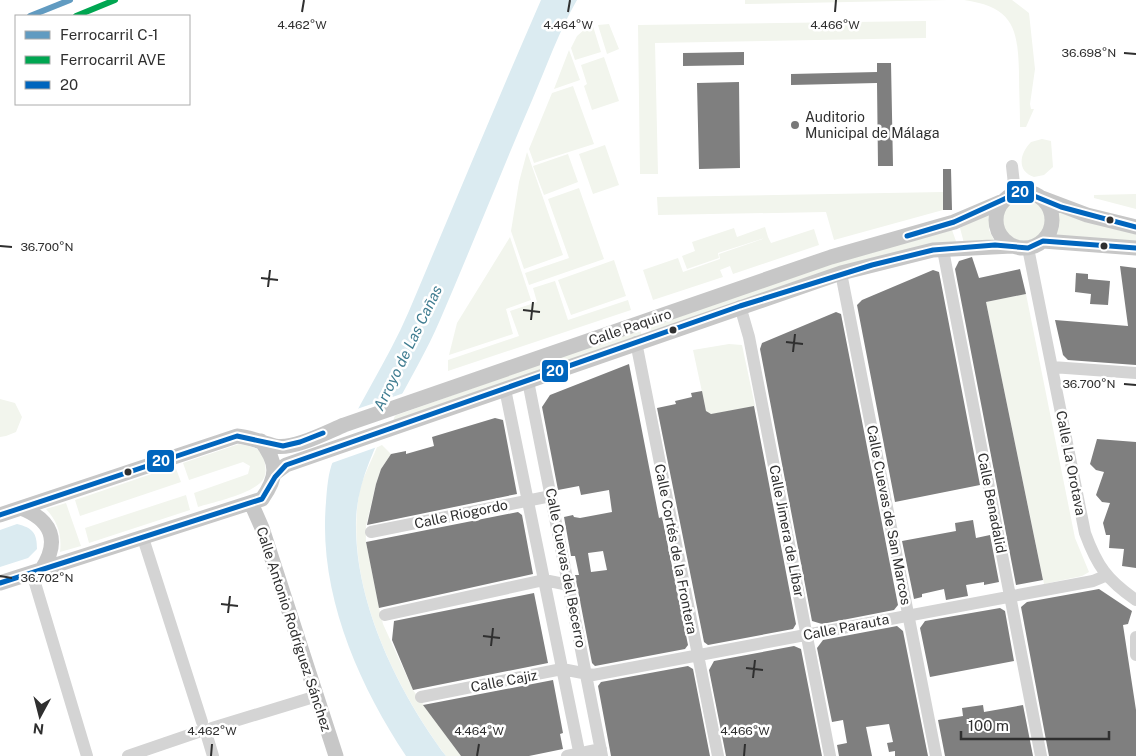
<svg xmlns="http://www.w3.org/2000/svg" width="1136" height="756" font-family="'Public Sans',sans-serif">
<rect width="100%" height="100%" fill="#fff"/>
<path fill="#f2f5ed" d="M745,0H949L745,4Z
M964,0H1012L1029,13L1035,69L1030,104L1031,109H1034L1026,127H1020C1020,109 1019,91 1019,73C1018,28 1013,7 964,0Z
M926,21V38L655,43L658,174H640L638,25Z
M592,23L601,52L575,60L571,48L577,36Z
M609,24L619,49L607,54L598,25Z
M569,50L580,80L554,89Z
M604,57L619,101L592,110L584,86L587,84L581,65Z
M573,86L594,144L534,163L529,149L552,93Z
M1042,139L1051,141L1053,167L1044,175L1034,177C1016,171 1020,153 1031,142Z
M605,145L619,185L593,194L579,154Z
M527,152L563,255L524,269L511,231L519,182Z
M568,154L578,182L544,195L533,166Z
M579,188L604,259L529,285L525,273L569,258L548,199Z
M943,192V210L834,240L826,212L658,215L657,197Z
M1136,194V209L1094,198V195Z
M1002 219a22 22 0 1 1 44 0a22 22 0 1 1-44 0Z
M1059,211L1136,232V241L1054,238L1059,227Z
M989,213V230L994,240L964,243L960,228Z
M765,227L768,237L718,253L719,258L687,269L682,256L695,251L692,242L734,228L737,237Z
M814,229L819,245L733,274L730,266L720,270L723,277L653,300L643,270L678,258L683,272L720,259L719,254L768,237L771,243Z
M952,230L957,244L650,333L648,327L830,263Z
M510,237L531,300L506,309L513,334L449,355L457,323Z
M614,260L626,296L571,315L558,280Z
M555,281L568,320L628,300L631,310L448,371V360L519,336L510,311L537,302L533,288Z
M1026,294L1075,538L1089,572L1082,576L1044,584L986,302Z
M640,329L642,336L393,422L394,416Z
M729,344L742,345L755,406L707,415L693,350Z
M0,399L15,403L22,417L16,432L6,436L0,437Z
M239,444C249,446 261,447 264,459C265,465 267,472 264,478C257,493 214,502 198,507L194,493L248,474L250,466L243,462L189,480L183,463Z
M382,445L391,454L381,469L376,484L366,526V542L379,608L383,624L413,690L461,756H446C394,686 344,583 359,494C362,478 371,462 377,447Z
M175,466L181,482L80,516L75,500Z
M186,495L190,510L89,543L85,528Z
M66,503L81,546L60,552C62,535 58,522 46,509Z"/>
<path fill="#dbebf1" d="M541,0H577C559,31 547,65 533,98C501,172 472,246 440,320C415,380 358,455 356,520C354,602 398,692 446,756H406C357,682 318,592 326,502C327,489 328,473 333,461C354,409 387,363 409,311C453,207 496,103 541,0Z
M17,524C33,528 37,533 37,549L28,558L0,567V530Z"/>
<path fill="#fff" d="M407,392L380,446L329,464L354,410Z"/>
<path fill="#7f7f7f" fill-rule="evenodd" d="M744,52V65L683,66V53Z
M877,63H891L893,166H878L877,83L791,85V74L877,72Z
M739,82L740,168L699,169L697,83Z
M943,169H951L952,210H943Z
M972,257L979,278L1020,269L1026,294L986,302L1043,580L1016,585L955,269L959,261Z
M1120,266L1136,268V365L1068,360L1063,355L1055,320L1128,326Z
M933,270L939,272L980,485L895,502L857,305L862,300Z
M1076,273L1088,274V279L1110,281L1108,305L1090,304L1091,294L1075,292Z
M836,312L841,314L898,605L894,610L822,624L812,621L760,349L762,343Z
M629,364L659,518L662,517L688,645L685,649L595,666L592,663L575,575H579L575,556H571L564,517L573,515L574,517L580,518L612,512L609,490L581,495L579,486L558,490L542,407L550,395ZM603,551L607,570L591,572L588,553Z
M702,391L706,411L711,414L754,406L796,624L793,629L708,645L704,642L657,408L676,404L675,401L692,397L691,393Z
M495,418L503,420L517,494L367,525L376,484L381,469L391,454L406,451V454L434,446L432,437Z
M1097,439L1136,442V568L1122,566L1124,549L1109,548L1110,535H1106L1103,523L1110,503L1102,502L1096,495L1104,472L1096,470L1090,464Z
M518,512L522,515L533,574L379,608L366,542Z
M973,520L976,538L990,535L999,582L984,585V582L966,585L968,596L946,600L944,589L922,594V597L914,599L902,541L956,531L955,523Z
M1099,589L1132,611L1128,624L1123,625L1136,710V756H1049L1021,607L1027,602Z
M534,593L548,663L413,690L392,640L394,621Z
M1000,608L1005,611L1014,661L930,677L920,628L925,621Z
M897,626L903,631L928,756H895V751L889,752L887,743L893,742L889,724L866,727L872,756H839L837,745L847,743L843,720L832,722L817,648L823,640Z
M794,646L801,649L822,756H726L709,670L714,661Z
M688,666L693,669L710,756H611L598,686L601,682Z
M553,680L563,733L560,734L563,749L529,756H461L423,705Z
M983,705L984,712L1023,705L1033,756H945L938,720L963,716L962,708Z"/>
<g fill="none" stroke-linecap="round" stroke-linejoin="round">
<path stroke="#d4d4d4" stroke-width="12" d="M1012,166L1015,193
M1028,248L1085,533C1097,566 1107,580 1136,600
M943,250L1041,756
M841,273L936,756
M740,306L749,337L830,756
M636,342L718,756
M1052,367L1136,373
M528,381L602,756
M505,389L580,756
M371,532L551,496
M143,538L202,722
M32,573L87,756
M385,615L544,580L569,585
M1136,637V655
M421,697L562,669L593,675L1093,581L1105,576
M212,728L317,696
M207,736L213,756
M128,756L198,732
M567,756L601,749"/>
<path stroke="#c7c7c7" stroke-width="15" d="M996 220a28 28 0 1 1 56 0a28 28 0 1 1-56 0Z
M1042,198L1087,215L1136,227
M1043,241L1136,248
M275,473L286,465L332,449L841,273L933,250L1012,246
M251,503L262,528L336,756
M21,508C52,520 60,541 42,569
M0,515L237,436C251,437 262,443 275,446C293,450 327,432 344,425L831,257L954,222L1001,202
M0,583L262,499C278,477 278,463 261,441"/>
<g stroke="#fff" stroke-width="9">
<path id="bus-1" d="M907,236L954,222L1022,191L1061,207L1136,227
M0,515L237,436L283,446L300,442L323,433
M0,583L262,499L275,477L286,465L740,306L872,265L933,250L995,245L1028,248L1043,241L1136,248"/>
</g>
<use href="#bus-1" stroke="#0065bd" stroke-width="5"/>
<g stroke="#fff" stroke-width="10">
<path id="rail-1" d="M30,16L70,0"/>
</g>
<g stroke="#fff" stroke-width="10">
<path id="rail-2" d="M76,16L115,0"/>
</g>
<use href="#rail-1" stroke="#619bc1" stroke-width="6"/>
<use href="#rail-2" stroke="#00a651" stroke-width="6"/>
</g>
<path fill="none" stroke="#2f2f2f" stroke-width="2" d="M302,12L304,0M568,12L570,0M835,12L836,0M1124,53L1136,54M0,246L12,247M261,278L278,280M268,287L270,270M523,310L540,312M531,320L533,302M786,342L803,344M793,352L795,334M1124,384L1136,385M0,576L12,578M221,604L238,606M228,613L230,596M483,636L500,638M491,646L493,628M746,668L763,670M753,678L755,660M211,756L212,744M477,756L479,744M744,756L745,744"/>
<circle fill="#787878" stroke="#fff" stroke-width="2" cx="795" cy="125" r="5"/>
<g fill="#2f2f2f" stroke="#fff" stroke-width="2">
<circle cx="1110" cy="220" r="4.5"/>
<circle cx="1104" cy="246" r="4.5"/>
<circle cx="673" cy="330" r="4.5"/>
<circle cx="128" cy="472" r="4.5"/>
</g>
<g text-anchor="middle" stroke-width="5" stroke-linejoin="round" paint-order="stroke">
<g font-size="14" fill="#2f2f2f" stroke="#fff" text-anchor="start">
<text x="805" y="122">Auditorio<tspan x="805" dy="16">Municipal de Málaga</tspan></text>
</g>
<g font-size="14" fill="#2f2f2f" stroke="#fff">
<text transform="translate(630 327) rotate(-19)" y="5">Calle Paquiro</text>
<text transform="translate(1071 463) rotate(79)" y="5">Calle La Orotava</text>
<text transform="translate(992 503) rotate(79)" y="5">Calle Benadalid</text>
<text transform="translate(461 514) rotate(-12)" y="5">Calle Riogordo</text>
<text transform="translate(889 515) rotate(79)" y="5">Calle Cuevas de San Marcos</text>
<text transform="translate(787 531) rotate(79)" y="5">Calle Jimera de Líbar</text>
<text transform="translate(676 549) rotate(79)" y="5">Calle Cortés de la Frontera</text>
<text transform="translate(566 568) rotate(79)" y="5">Calle Cuevas del Becerro</text>
<text transform="translate(846 627) rotate(-11)" y="5">Calle Parauta</text>
<text transform="translate(294 629) rotate(72)" y="5">Calle Antonio Rodríguez Sánchez</text>
<text transform="translate(504 681) rotate(-11)" y="5">Calle Cajiz</text>
</g>
<g font-size="15" font-style="italic" fill="#3f7c90" stroke="#fff">
<text transform="translate(408 348) rotate(-64)" y="5">Arroyo de Las Cañas</text>
</g>
</g>
<g font-size="12" text-anchor="middle" fill="#2f2f2f" stroke="#fff" stroke-width="5" stroke-linejoin="round" paint-order="stroke">
<text x="302" y="29">4.462°W</text>
<text x="568" y="29">4.464°W</text>
<text x="835" y="29">4.466°W</text>
<text x="1089" y="57">36.698°N</text>
<text x="47" y="251">36.700°N</text>
<text x="1089" y="388">36.700°N</text>
<text x="47" y="582">36.702°N</text>
<text x="212" y="735">4.462°W</text>
<text x="479" y="735">4.464°W</text>
<text x="745" y="735">4.466°W</text>
</g>
<g stroke="#fff" stroke-width="2">
<rect x="1006" y="180" width="29" height="24" rx="5" fill="#0065bd"/>
<rect x="541" y="359" width="28" height="24" rx="5" fill="#0065bd"/>
<rect x="146" y="449" width="29" height="24" rx="5" fill="#0065bd"/>
</g>
<g font-size="14" text-anchor="middle" font-weight="bold" fill="#fff">
<text x="1020" y="197">20</text>
<text x="555" y="376">20</text>
<text x="161" y="466">20</text>
</g>
<rect x="15" y="15" width="175" height="90" fill="#ffffff" stroke="#acacac"/>
<rect x="25" y="31" width="25" height="8" fill="#619bc1" stroke="#acacac"/>
<text x="60" y="40" font-size="15" fill="#2f2f2f">Ferrocarril C-1</text>
<rect x="25" y="56" width="25" height="8" fill="#00a651" stroke="#acacac"/>
<text x="60" y="65" font-size="15" fill="#2f2f2f">Ferrocarril AVE</text>
<rect x="25" y="81" width="25" height="8" fill="#0065bd" stroke="#acacac"/>
<text x="60" y="90" font-size="15" fill="#2f2f2f">20</text>
<g transform="translate(40 716) rotate(187)" stroke="#ffffff" stroke-width="4" paint-order="stroke">
<path d="M0-4L9 19L0 12L-9 19Z" fill="#2f2f2f"/>
<text y="-8" font-size="14" font-weight="bold" text-anchor="middle" fill="#2f2f2f">N</text>
</g>
<path d="M961 731v8h148v-8" fill="none" stroke="#2f2f2f" stroke-width="2.5"/>
<text x="968" y="731" font-size="15" fill="#2f2f2f" stroke="#ffffff" stroke-width="4" paint-order="stroke">100 m</text>
</svg>
